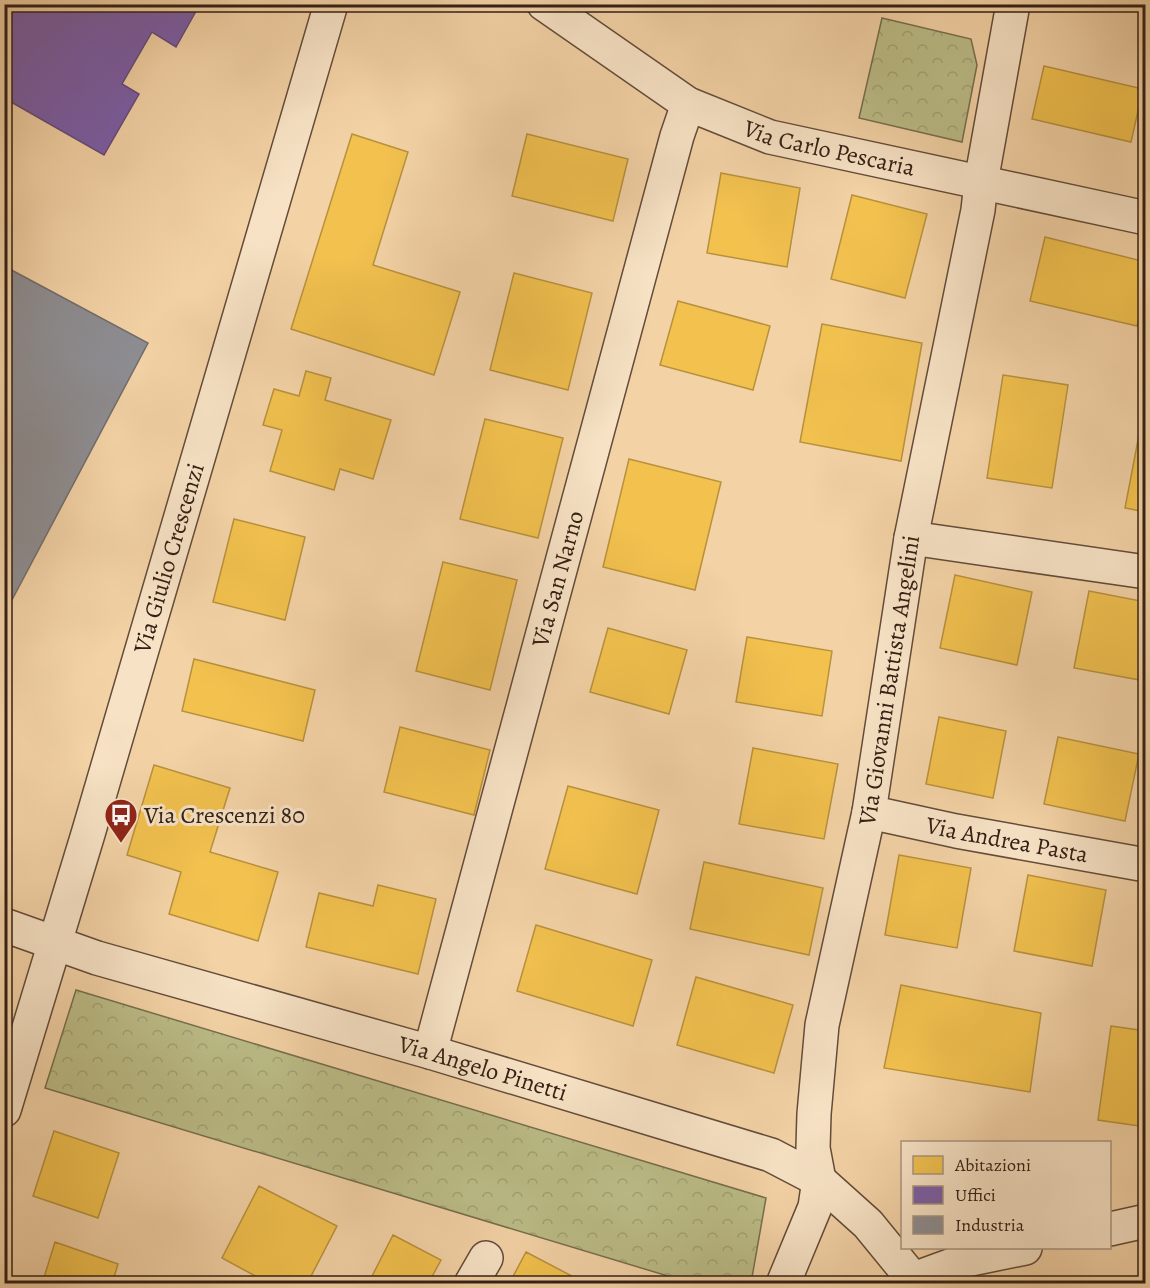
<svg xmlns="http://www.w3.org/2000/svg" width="1150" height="1288" font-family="Alegreya,serif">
<defs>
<pattern id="forest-crowns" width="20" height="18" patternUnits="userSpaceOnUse" patternTransform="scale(1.5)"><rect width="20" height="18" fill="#bbbc87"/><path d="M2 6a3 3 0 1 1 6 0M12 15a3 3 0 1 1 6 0" fill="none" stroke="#a1a174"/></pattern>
</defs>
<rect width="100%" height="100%" fill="#f3d2a6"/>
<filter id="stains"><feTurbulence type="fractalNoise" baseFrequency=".00333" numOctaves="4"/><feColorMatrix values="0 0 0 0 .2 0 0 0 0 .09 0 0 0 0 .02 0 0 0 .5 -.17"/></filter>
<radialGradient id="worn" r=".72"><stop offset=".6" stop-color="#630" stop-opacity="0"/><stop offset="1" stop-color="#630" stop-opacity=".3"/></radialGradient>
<path fill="url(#forest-crowns)" stroke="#776e4e" stroke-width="1.5" d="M882,18L971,39L977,65L962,142L859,118Z
M76,990L766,1198L751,1283H691L45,1088Z"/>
<path fill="#f2c14e" stroke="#b9913d" stroke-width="1.5" d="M1044,66L1143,89L1131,142L1032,119Z
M352,134L408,152L373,265L460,292L434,375L291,329Z
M527,134L628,159L613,221L512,196Z
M721,173L800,188L787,267L707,253Z
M852,195L927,214L905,298L831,279Z
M1045,237L1146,262V291L1137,326L1030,301Z
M514,273L592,293L568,390L490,370Z
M678,301L770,326L753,390L660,365Z
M822,324L922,343L901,461L800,442Z
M306,371L331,378L325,400L391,420L373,479L340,469L334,490L270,471L282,430L263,425L274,389L299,396Z
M1003,375L1068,385L1052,488L987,478Z
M1146,398V512L1125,508Z
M485,419L563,438L538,538L460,519Z
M629,459L721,482L695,590L603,567Z
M234,519L305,537L285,620L213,602Z
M443,562L517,580L490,690L416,671Z
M955,575L1032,592L1017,665L940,648Z
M1089,591L1146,602L1145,681L1074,668Z
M608,628L687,650L669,714L590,692Z
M747,637L832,651L822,716L736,702Z
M194,659L315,690L303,741L182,711Z
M939,717L1006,731L993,798L926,784Z
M400,727L490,750L474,815L384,792Z
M1058,737L1139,754L1125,821L1044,804Z
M753,748L838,764L824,839L739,824Z
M154,765L230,788L210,852L278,872L258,941L169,914L181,872L127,855Z
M568,786L659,810L637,894L545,869Z
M899,855L971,868L957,948L885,935Z
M704,862L823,888L809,955L690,929Z
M1028,875L1106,890L1092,966L1014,951Z
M378,885L436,899L418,974L306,947L319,893L373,906Z
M536,925L652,960L633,1026L517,991Z
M696,977L793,1005L774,1073L677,1045Z
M901,985L1041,1013L1030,1092L884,1068Z
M1111,1026L1146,1031V1127L1098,1120Z
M54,1131L119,1153L98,1218L33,1196Z
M259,1186L337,1226L307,1284H270L222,1258Z
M393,1235L441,1260L428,1284H368Z
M55,1242L118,1264L112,1284H42Z
M526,1252L587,1284H509Z"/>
<path fill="#7b5ea7" stroke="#654b7b" stroke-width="1.5" d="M4,4H200L176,47L152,32L122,84L139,94L104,155L4,98Z"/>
<path fill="#8d8d92" stroke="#726c6c" stroke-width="1.5" d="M4,266L148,343L4,615Z"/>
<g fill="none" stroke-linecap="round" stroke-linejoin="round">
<g stroke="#634c39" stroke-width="36">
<g id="street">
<path id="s1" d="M544,4L688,104L770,137L1146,218"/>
<path d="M911,538L1146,572"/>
<path id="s2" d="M869,812L956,831L1146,865"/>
<path id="s3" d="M4,925L97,958L430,1052L771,1155L819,1180L868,1224L917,1284"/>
<path id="s4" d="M430,1052L677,136L688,104"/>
<path id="s5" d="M4,1110L88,834L331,4"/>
<path d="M1110,1229L1146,1221"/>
<path d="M914,1279L966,1260L1025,1248"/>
<path d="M471,1284L486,1258"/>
<path id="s6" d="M783,1284L815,1207L819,1180L813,1148L814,1114L822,1025L869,812L911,538L978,210L981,182L1013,4"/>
</g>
</g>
<use href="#street" stroke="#f7e2c5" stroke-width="33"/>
</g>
<defs>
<g id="bus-pin" transform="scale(1.725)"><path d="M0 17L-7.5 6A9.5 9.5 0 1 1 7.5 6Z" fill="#8f2418" stroke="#f7e2c5"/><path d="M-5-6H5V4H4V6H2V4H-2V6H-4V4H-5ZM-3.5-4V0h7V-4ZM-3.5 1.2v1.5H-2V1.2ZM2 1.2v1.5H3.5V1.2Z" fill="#fff"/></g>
</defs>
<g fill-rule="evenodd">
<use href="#bus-pin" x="121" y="815"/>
</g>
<g text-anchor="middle" stroke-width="6" stroke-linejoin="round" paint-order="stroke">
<g font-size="24" fill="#332015" stroke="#f7e2c5">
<text dy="8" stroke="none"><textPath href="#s1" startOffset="324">Via Carlo Pescaria</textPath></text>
<text dy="8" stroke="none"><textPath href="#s5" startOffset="576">Via Giulio Crescenzi</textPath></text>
<text dy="8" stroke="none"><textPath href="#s4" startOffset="490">Via San Narno</textPath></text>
<text dy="8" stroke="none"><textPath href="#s6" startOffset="618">Via Giovanni Battista Angelini</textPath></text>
<text dy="8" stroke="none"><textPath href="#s2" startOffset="141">Via Andrea Pasta</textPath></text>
<text dy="8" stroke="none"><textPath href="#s3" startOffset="500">Via Angelo Pinetti</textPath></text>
</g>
<g font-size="24" fill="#332015" stroke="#f7e2c5" text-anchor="start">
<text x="144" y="823">Via Crescenzi 80</text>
</g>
</g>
<rect width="1150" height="1288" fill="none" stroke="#f3d2a6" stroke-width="24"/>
<rect x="6" y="6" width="1138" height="1276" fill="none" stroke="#332015" stroke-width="3"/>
<rect x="12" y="12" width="1126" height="1264" fill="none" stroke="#332015" stroke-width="1.5"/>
<rect x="901" y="1141" width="210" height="108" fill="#f7e2c5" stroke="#a9947f" stroke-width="1.5"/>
<rect x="913" y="1156" width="30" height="18" fill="#f2c14e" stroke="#a9947f" stroke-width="1.5"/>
<text x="955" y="1171" font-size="18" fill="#332015">Abitazioni</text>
<rect x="913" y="1186" width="30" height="18" fill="#7b5ea7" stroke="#a9947f" stroke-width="1.5"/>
<text x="955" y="1201" font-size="18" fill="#332015">Uffici</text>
<rect x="913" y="1216" width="30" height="18" fill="#8d8d92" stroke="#a9947f" stroke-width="1.5"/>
<text x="955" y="1231" font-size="18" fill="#332015">Industria</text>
<rect width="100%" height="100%" filter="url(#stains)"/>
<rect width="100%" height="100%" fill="url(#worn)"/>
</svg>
